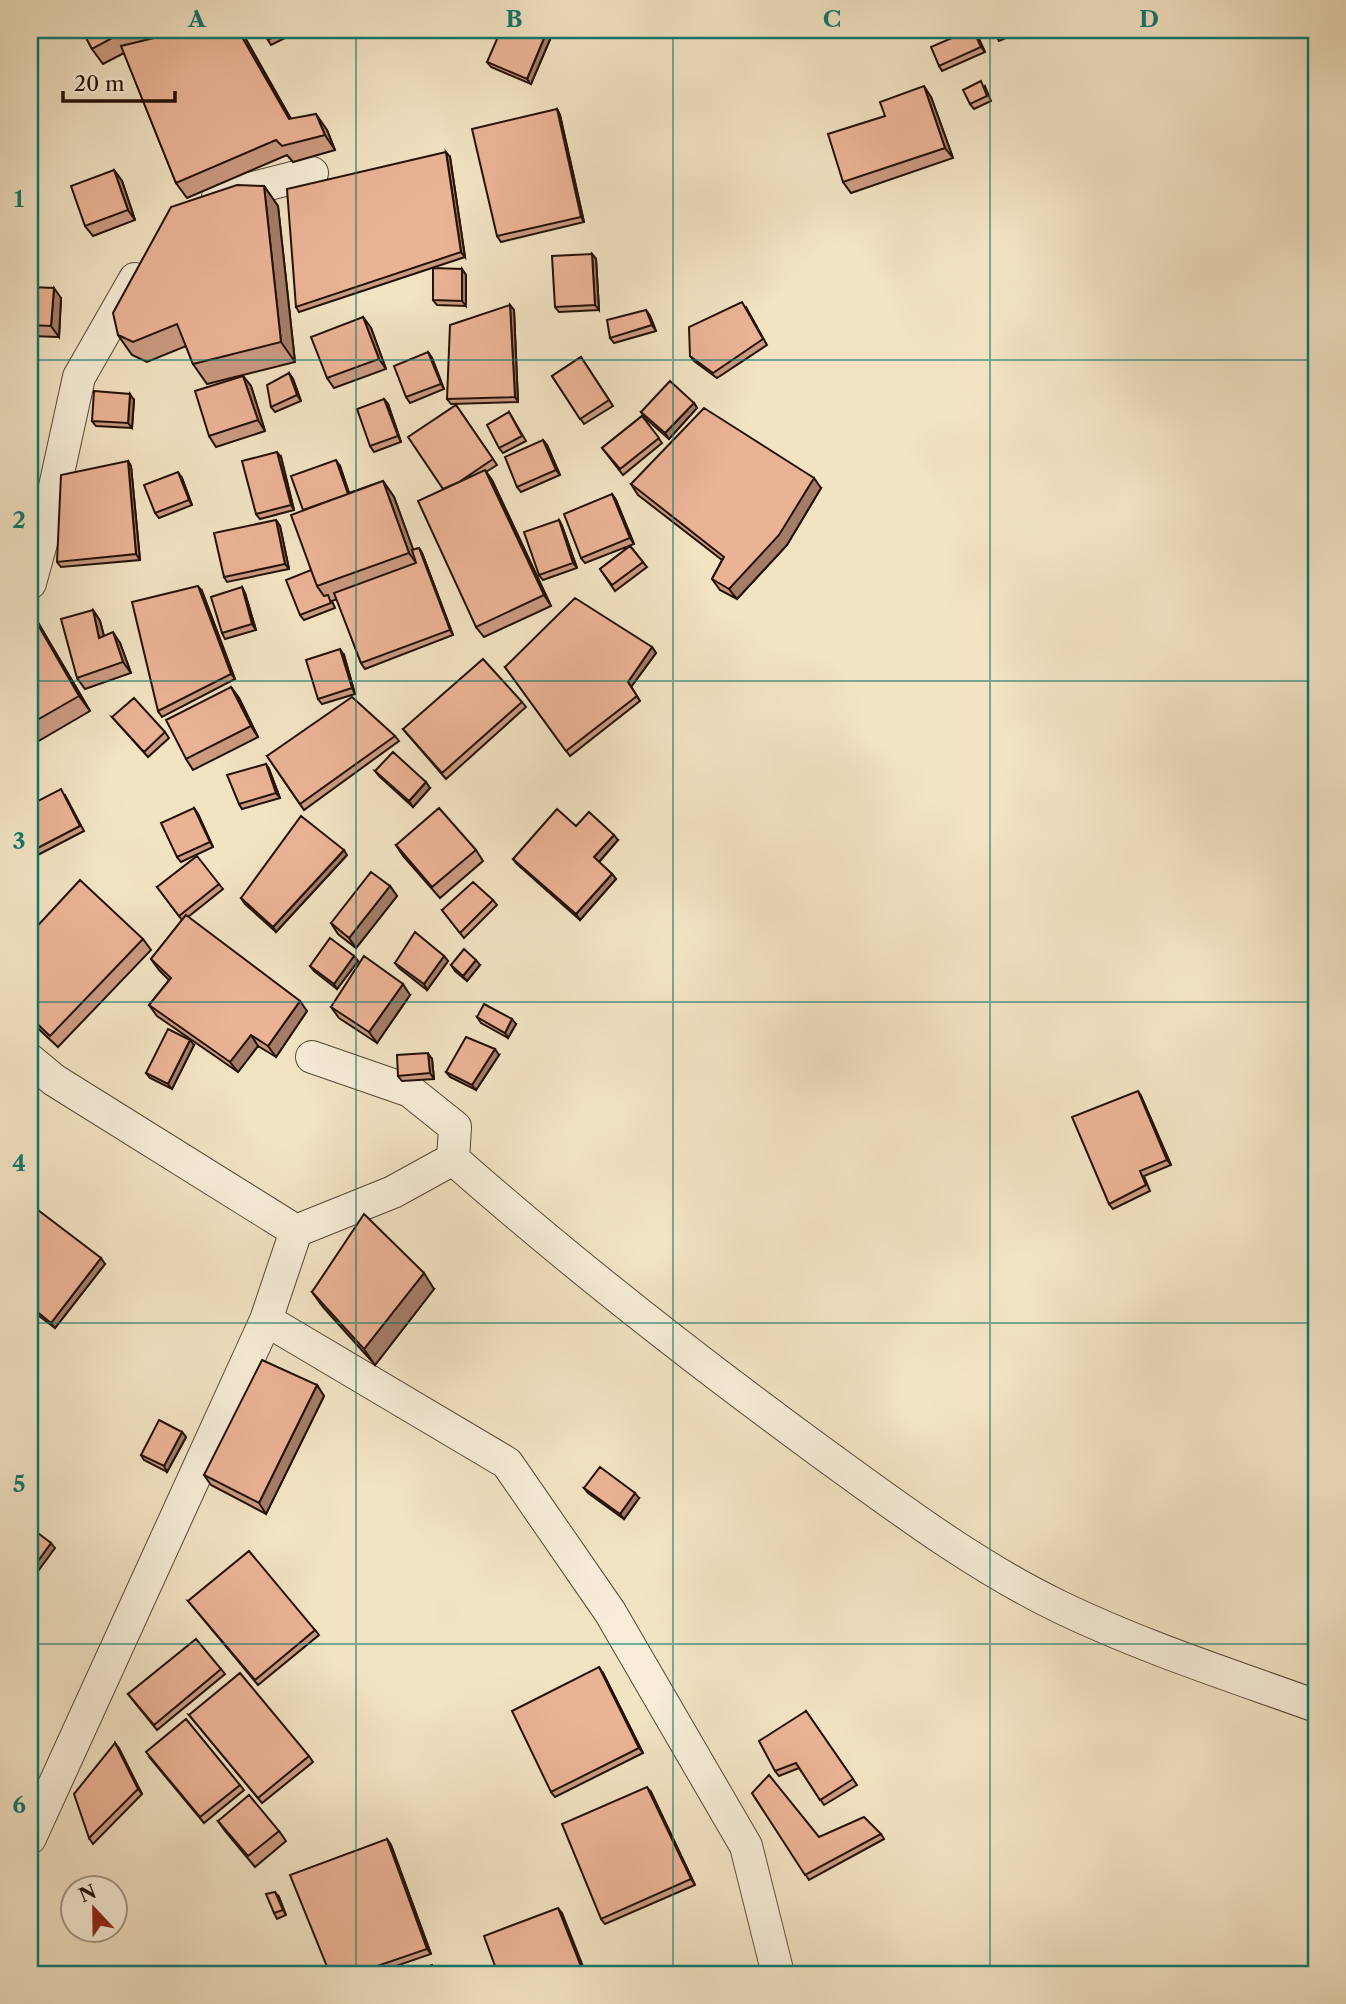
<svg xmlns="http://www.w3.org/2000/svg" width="1346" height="2004" font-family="'Libre Caslon Text',serif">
<rect width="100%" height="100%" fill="#f2e3c3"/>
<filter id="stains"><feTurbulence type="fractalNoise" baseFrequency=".00286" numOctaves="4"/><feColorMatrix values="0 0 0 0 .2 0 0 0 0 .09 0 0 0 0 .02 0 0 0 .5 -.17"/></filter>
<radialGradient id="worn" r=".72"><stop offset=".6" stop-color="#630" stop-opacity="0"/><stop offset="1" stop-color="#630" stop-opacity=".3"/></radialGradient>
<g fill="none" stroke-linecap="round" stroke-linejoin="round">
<g stroke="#584635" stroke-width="34">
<path id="minor" d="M218,197L312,173
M30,583L49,514L79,377L135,279
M30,1060L54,1080L296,1231
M453,1159C571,1263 694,1359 821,1452C897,1507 975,1566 1060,1607C1143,1647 1230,1675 1316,1706
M266,1320L507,1463L610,1612L746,1846L778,1974
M30,1838L266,1320L296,1231L393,1192L453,1159L455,1127L410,1091L312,1057"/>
</g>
<use href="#minor" stroke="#f7edd8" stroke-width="32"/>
</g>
<path fill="#ca9a81" stroke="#241106" stroke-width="2" d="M82,30H166L149,39L243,34L291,119L327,130L335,150L293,162L287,155L187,198L176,183L124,53L103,64L92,49Z
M262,30H301L271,45Z
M974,30L985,52L942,71L939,66Z
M993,30H1025L999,41Z
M547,31L551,37L531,84L491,67L487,62Z
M985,86L991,101L974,109L970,104Z
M931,97L953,158L851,193L843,182L885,116Z
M557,109L560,115L584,222L501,242L497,236Z
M450,157L465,257L299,312L296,307Z
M114,170L122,181L135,220L93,236L85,226Z
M264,186L278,206L295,362L207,384L193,364L186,346L147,362L132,355L118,335Z
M592,254L596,259L599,310L559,312L555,307Z
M462,269L466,275V306L437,305L433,300Z
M30,287L61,298L59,337L30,336Z
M510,305L514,310L518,402L451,404L447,399Z
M746,307L767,345L717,378L694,361L690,356Z
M646,310L650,316L656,331L614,343L610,338Z
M363,317L371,328L386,369L334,388L327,378Z
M428,352L432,358L444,389L410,403L406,397Z
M581,357L613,406L584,424L552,376Z
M289,373L293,379L301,401L275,412L271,407Z
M243,376L251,386L265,431L216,447L209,436Z
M384,399L388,404L401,442L374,452L370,446Z
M134,400L132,428L96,426L92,421Z
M694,403L697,408L669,439L645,418L641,412Z
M456,405L497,465L486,472L492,480L551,606L484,637L476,627L443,489Z
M509,412L526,441L503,453L499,448Z
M642,416L662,443L623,475L602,448Z
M543,440L547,445L560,475L521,492L517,487Z
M281,457L294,510L260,519L256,514Z
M128,461L131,466L140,560L61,567L57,562Z
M340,466L349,493L383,481L394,497L413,550L419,548L422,553L453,635L365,669L361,663L337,599L332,601L335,608L304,620L300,615L311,570L303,510Z
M182,478L192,505L159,518L155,513Z
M631,484L821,488L787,545L737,599L720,590L712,579L722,560L638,495Z
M612,494L616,500L634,544L585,563L581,558Z
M276,520L280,526L289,569L227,582L224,577Z
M559,520L562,526L577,568L543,580L539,575Z
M630,546L647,567L615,591L600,569Z
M242,587L245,593L256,630L225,639L222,633Z
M202,591L235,679L162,717L158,711Z
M30,609L90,711L30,746Z
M93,610L100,621L104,636L120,643L131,673L85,689L77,678Z
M652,647L656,653L631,687L640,701L570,756L505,667Z
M344,655L355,694L322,704L318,699Z
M231,687L239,698L258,737L193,770L186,759Z
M522,702L526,707L446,779L403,729Z
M112,717L165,732L169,738L148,757Z
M395,736L399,741L304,810L267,756Z
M266,764L269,769L280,798L242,809L239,804Z
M375,771L430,788L413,807L379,776Z
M65,795L84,831L30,859V805Z
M194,808L198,814L213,847L181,862L177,857Z
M576,826L618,840L599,862L612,874L616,879L580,920L517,864L513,859Z
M396,845L476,850L483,861L440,898L403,856Z
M347,855L276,932L245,904L241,898Z
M219,884L223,889L188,917L307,1011L276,1057L258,1046L238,1072L157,1016L149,1005L169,980L159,970L151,959L182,920L157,887Z
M390,886L397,896L356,948L338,934L331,923Z
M493,900L497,905L464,938L442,910Z
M30,934L143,939L151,950L58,1047L30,1021Z
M354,956L358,961L337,989L314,971L310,966Z
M444,956L448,961L427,990L399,968L395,963Z
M451,965H480L467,981L455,971Z
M410,995L377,1043L339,1018L331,1007Z
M477,1017L516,1024L508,1038L481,1023Z
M194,1045L172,1089L150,1078L146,1073Z
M499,1055L476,1090L450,1077L446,1072Z
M432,1059L434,1079L402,1081L398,1076Z
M1141,1096L1171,1165L1144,1176L1150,1191L1113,1209L1109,1204Z
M30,1204L105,1264L55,1328L30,1309Z
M434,1289L375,1365L323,1307L312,1292Z
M317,1385L324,1396L266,1514L211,1485L204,1475Z
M182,1432L186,1437L167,1472L144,1460L141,1455Z
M584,1488L639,1498L624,1519L588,1493Z
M188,1601L315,1630L319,1635L258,1685Z
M221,1669L225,1674L157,1730L128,1694Z
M603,1673L643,1753L555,1797L551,1792Z
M806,1711L857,1785L824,1805L799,1768L779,1776L775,1771Z
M189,1715L309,1756L313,1762L262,1803Z
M115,1743L142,1794L93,1844L89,1838Z
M150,1758L240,1785L244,1790L204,1823Z
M651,1792L695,1885L605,1924L601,1919Z
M752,1793L819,1837L881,1834L884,1839L809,1880Z
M218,1821L279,1831L286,1841L255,1867L225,1831Z
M387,1839L391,1845L431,1954L373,1974H330Z
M279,1897L286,1915L277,1919L274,1913Z"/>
<path fill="#a47d69" stroke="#241106" stroke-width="2" d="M238,30H240L243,34L300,135L289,119Z
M974,30L977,34L985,52L981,47Z
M547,31L551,37L531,84L527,79Z
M924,86L931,97L953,158L945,148Z
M557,109L560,115L584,222L581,217Z
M316,114L327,130L335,150L325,135Z
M446,152L450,157L465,257L461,252Z
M114,170L122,181L135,220L128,210Z
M264,186L278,206L295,362L281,342Z
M592,254L596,259L599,310L595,305Z
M462,269L466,275V306L462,301Z
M54,288L61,298L59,337L51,326Z
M510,305L514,310L518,402L515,397Z
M646,310L650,316L656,331L652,325Z
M363,317L371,328L386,369L379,359Z
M428,352L432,358L444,389L441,384Z
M289,373L293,379L301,401L297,395Z
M243,376L251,386L265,431L258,420Z
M130,394L134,400L132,428L128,423Z
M384,399L388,404L401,442L398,436Z
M694,403L697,408L669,439L665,433Z
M543,440L547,445L560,475L556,470Z
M277,452L281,457L294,510L291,505Z
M336,460L340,466L355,511L352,505Z
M128,461L131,466L140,560L136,554Z
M485,470L492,480L551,606L544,595Z
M178,472L182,478L192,505L189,500Z
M814,478L821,488L787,545L737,599L729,589Z
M383,481L394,497L420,568L409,553Z
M30,489L32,493L30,502Z
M612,494L616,500L634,544L630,538Z
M276,520L280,526L289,569L285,564Z
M559,520L562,526L577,568L573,563Z
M419,548L422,553L453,635L450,630Z
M198,586L202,591L235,679L231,674Z
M242,587L245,593L256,630L252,624Z
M30,609L33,614L90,711L79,696L30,611Z
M93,610L100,621L107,648L99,638Z
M113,632L120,643L131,673L123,662Z
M652,647L656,653L631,687L640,701L628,682Z
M340,649L344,655L355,694L352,688Z
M231,687L239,698L258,737L251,726Z
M266,764L269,769L280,798L276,793Z
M426,782L430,788L413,807L409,801Z
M194,808L198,814L213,847L210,842Z
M614,835L618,840L598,863L594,857Z
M344,850L347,855L276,932L273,927Z
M612,874L616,879L580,920L576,914Z
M390,886L397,896L356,948L349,938Z
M354,956L358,961L337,989L334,984Z
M444,956L448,961L427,990L424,984Z
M476,960L480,965L467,981L463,976Z
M403,984L410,995L377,1043L369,1032Z
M300,1001L307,1011L276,1057L268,1046Z
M512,1019L516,1024L508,1038L505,1033Z
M251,1035L258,1046L238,1072L230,1062Z
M190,1040L194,1045L172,1089L168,1084Z
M495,1049L499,1055L476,1090L472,1085Z
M428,1053L432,1059L434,1079L430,1073Z
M1138,1091L1141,1096L1171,1165L1167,1160Z
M101,1258L105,1264L55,1328L51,1323Z
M424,1273L434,1289L375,1365L364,1349Z
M317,1385L324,1396L266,1514L259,1503Z
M182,1432L186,1437L167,1472L164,1466Z
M635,1493L639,1498L624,1519L620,1514Z
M51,1543L55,1548L30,1582V1572Z
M599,1667L603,1673L643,1753L639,1748Z
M115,1743L119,1748L142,1794L138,1789Z
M647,1787L651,1792L695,1885L691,1879Z
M387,1839L391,1845L431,1954L427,1949Z
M275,1892L279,1897L286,1915L283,1910Z
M558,1908L562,1913L586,1974H584Z"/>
<path fill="#ebb396" stroke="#241106" stroke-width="2" d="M82,30H127L92,49Z
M187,30H238L289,119L316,114L325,135L282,146L276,140L176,183L121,46Z
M262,30H287L268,40Z
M501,30H544L547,31L527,79L487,62Z
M970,30H973L981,47L939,66L931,47Z
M993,30H1010L995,36Z
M981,81L987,96L970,104L963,90Z
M924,86L945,148L843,182L828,134L885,116L880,102Z
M557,109L581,217L497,236L472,129Z
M446,152L461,252L296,307L287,189Z
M114,170L128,210L85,226L71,186Z
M237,185L264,186L281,342L193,364L177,324L133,342L118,335L113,313L171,207Z
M592,254L595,305L555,307L552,256Z
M433,268L462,269V301L433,300Z
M30,287L54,288L51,326L30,325Z
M742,302L763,339L713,373L690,356L689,327Z
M510,305L515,397L447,399L450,325Z
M646,310L652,325L610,338L607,320Z
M363,317L379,359L327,378L311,337Z
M428,352L441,384L406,397L394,366Z
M581,357L609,400L580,419L552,376Z
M289,373L297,395L271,407L267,385Z
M243,376L258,420L209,436L195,391Z
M670,381L694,403L665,433L641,412Z
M94,391L130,394L128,423L92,421Z
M384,399L398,436L370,446L357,409Z
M456,405L493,459L459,482L443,489L408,437Z
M704,408L814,478L779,535L729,589L712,579L724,557L631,484Z
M509,412L522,436L499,448L487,425Z
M642,416L659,438L620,469L602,448Z
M543,440L556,470L517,487L505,457Z
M277,452L291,505L256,514L242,461Z
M336,460L348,494L303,510L291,476Z
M128,461L136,554L57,562L61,475Z
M485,470L544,595L476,627L418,501Z
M178,472L189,500L155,513L144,485Z
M383,481L409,553L317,586L291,515Z
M612,494L630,538L581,558L564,514Z
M276,520L285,564L224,577L214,533Z
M559,520L573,563L539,575L524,532Z
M630,546L643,562L612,585L600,569Z
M419,548L450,630L361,663L334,593L416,563L412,550Z
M311,570L317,586L324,596L328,595L331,603L300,615L286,580Z
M198,586L231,674L158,711L132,602Z
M242,587L252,624L222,633L211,597Z
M575,598L652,647L628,682L637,696L566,751L505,667Z
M93,610L99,638L113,632L123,662L77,678L61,619Z
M30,611L79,696L30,724Z
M340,649L352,688L318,699L306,660Z
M483,659L522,702L442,773L403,729Z
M231,687L251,726L186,759L166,720Z
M352,697L395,736L300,804L267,756Z
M134,698L165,732L144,752L112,717Z
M393,752L426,782L409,801L375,771Z
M266,764L276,793L239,804L227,775Z
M61,789L80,826L30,852V805Z
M194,808L210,842L177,857L161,823Z
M439,808L476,850L432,887L396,845Z
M557,809L576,826L589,812L614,835L594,857L612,874L576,914L513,859Z
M301,816L344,850L273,927L241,898Z
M197,856L219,884L179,916L157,887Z
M371,872L390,886L349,938L331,923Z
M80,880L143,939L50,1036L30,1017V934Z
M473,882L493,900L460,933L442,910Z
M186,915L300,1001L268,1046L251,1035L230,1062L149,1005L171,978L151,959Z
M415,932L444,956L424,984L395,963Z
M330,938L354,956L334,984L310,966Z
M464,949L476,960L463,976L451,965Z
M364,956L403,984L369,1032L331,1007Z
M484,1004L512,1019L505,1033L477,1017Z
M168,1029L190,1040L168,1084L146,1073Z
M466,1037L495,1049L472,1085L446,1072Z
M428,1053L430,1073L398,1076L397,1055Z
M1138,1091L1167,1160L1140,1171L1146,1185L1109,1204L1072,1117Z
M30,1204L101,1258L51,1323L30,1306Z
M364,1214L424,1273L364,1349L312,1292Z
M262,1360L317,1385L259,1503L204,1475Z
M159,1420L182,1432L164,1466L141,1455Z
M600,1467L635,1493L620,1514L584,1488Z
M30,1527L51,1543L30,1572Z
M249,1551L315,1630L255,1680L188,1601Z
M196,1639L221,1669L154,1725L128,1694Z
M599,1667L639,1748L551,1792L512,1711Z
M240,1673L309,1756L258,1798L189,1715Z
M806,1711L853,1779L820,1800L796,1763L775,1771L759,1741Z
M186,1719L240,1785L200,1817L146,1752Z
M115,1743L138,1789L89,1838L74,1794Z
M769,1775L819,1837L864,1817L881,1834L805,1875L752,1793Z
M647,1787L691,1879L601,1919L562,1824Z
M249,1795L279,1831L248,1856L218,1821Z
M387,1839L427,1949L354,1974H330L290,1875Z
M275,1892L283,1910L274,1913L266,1894Z
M558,1908L584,1974H498L484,1936Z
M432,1965L436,1974H407Z"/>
<path fill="none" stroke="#0f766e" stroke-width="2" stroke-opacity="0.55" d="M356,30V1974M673,30V1974M990,30V1974M30,360H1316M30,681H1316M30,1002H1316M30,1323H1316M30,1644H1316"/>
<rect width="1346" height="2004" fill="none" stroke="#f2e3c3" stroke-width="77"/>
<g transform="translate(94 1909) rotate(338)"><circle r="33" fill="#f7edd8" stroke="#a39584" stroke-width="2"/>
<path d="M0-5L12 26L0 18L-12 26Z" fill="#8f2418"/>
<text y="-10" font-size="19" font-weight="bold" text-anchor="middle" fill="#241106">N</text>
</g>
<path d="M63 91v10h112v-10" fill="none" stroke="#241106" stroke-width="3.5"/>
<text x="74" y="91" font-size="21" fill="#241106" stroke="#f7edd8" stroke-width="5" paint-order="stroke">20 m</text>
<rect x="38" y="38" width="1270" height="1928" fill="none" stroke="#0f766e" stroke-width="2.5"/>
<g font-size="23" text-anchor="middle" font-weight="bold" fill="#0f766e">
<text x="197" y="27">A</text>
<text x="514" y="27">B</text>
<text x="832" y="27">C</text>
<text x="1149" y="27">D</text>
<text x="19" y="207">1</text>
<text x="19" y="528">2</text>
<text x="19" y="849">3</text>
<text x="19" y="1171">4</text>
<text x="19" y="1492">5</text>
<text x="19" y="1813">6</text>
</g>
<rect width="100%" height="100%" filter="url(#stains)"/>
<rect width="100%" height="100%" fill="url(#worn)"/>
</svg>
